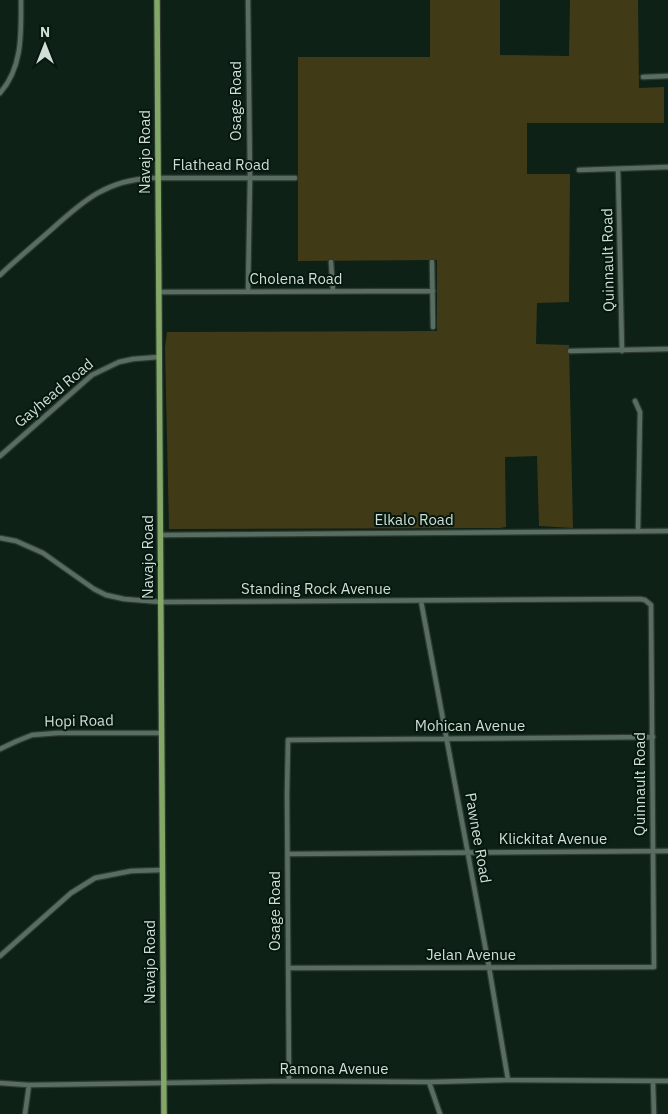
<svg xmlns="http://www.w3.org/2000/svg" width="668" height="1114" font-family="'IBM Plex Sans',sans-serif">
<rect width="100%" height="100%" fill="#0d2117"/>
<path fill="#413a16" d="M430,0H500V55L569,56L570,0H638L639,88L664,87V123H527V174H570L569,302L537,303L536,344L569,345L573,528L539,526L537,456L505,457L506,527L500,528L169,529L165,347L167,332L437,331V260L298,261V57H430Z"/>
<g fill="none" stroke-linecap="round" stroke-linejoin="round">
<g stroke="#2e3931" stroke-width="7">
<path id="minor" d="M248,0L250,178L248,291
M643,77L668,76
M0,93C23,67 21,33 21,0
M618,169L622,351
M579,170L668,167
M331,262L333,291
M432,262L433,327
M0,275C17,259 35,244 52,229C84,200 107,180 152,178H295
M159,292L433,291
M570,351L668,349
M635,401L640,412L638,531
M0,456L92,375L119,362L133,359L159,357
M161,535L668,531
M0,538L16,541L43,553L94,589L106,595L124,599L161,602L640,599L645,600L651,605L654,967L288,968
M421,601L489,967L508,1080
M0,749L17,741L32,735L58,733H161
M288,854L668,851
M0,956L71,893L95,878L131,871L162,870
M289,1081L287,795L288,740L653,737
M653,1081L654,1114
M429,1082L440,1114
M0,1083L29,1085L289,1081L429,1082L508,1080L668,1081
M25,1114L29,1085"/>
</g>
<g stroke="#2e3931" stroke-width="8">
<path id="major" d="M157,0L164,1114"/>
</g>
<use href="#minor" stroke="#586e61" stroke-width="4.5"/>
<use href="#major" stroke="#83a766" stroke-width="5.5"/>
</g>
<g text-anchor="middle" stroke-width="4" stroke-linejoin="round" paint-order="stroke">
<g font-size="15" fill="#d1ddd6" stroke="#05180e">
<text transform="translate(236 101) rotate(-90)" y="5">Osage Road</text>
<text transform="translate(145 152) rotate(-90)" y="5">Navajo Road</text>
<text x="221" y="170">Flathead Road</text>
<text transform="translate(608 260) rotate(-91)" y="5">Quinnault Road</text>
<text x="296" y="284">Cholena Road</text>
<text transform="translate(54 393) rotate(-40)" y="5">Gayhead Road</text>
<text x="414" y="525">Elkalo Road</text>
<text transform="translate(148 557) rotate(-90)" y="5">Navajo Road</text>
<text x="316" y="594">Standing Rock Avenue</text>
<text transform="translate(79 721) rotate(-1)" y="5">Hopi Road</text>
<text x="470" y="731">Mohican Avenue</text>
<text transform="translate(640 784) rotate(-90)" y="5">Quinnault Road</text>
<text transform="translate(478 838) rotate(80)" y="5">Pawnee Road</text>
<text x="553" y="844">Klickitat Avenue</text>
<text transform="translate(275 911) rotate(-90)" y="5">Osage Road</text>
<text x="471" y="960">Jelan Avenue</text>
<text transform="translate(150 962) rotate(-90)" y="5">Navajo Road</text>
<text x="334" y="1074">Ramona Avenue</text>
</g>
</g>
<g transform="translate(45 45)" stroke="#05180e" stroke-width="4" paint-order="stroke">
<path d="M0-4L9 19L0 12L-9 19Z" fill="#d1ddd6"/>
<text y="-8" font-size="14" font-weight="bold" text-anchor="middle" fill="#d1ddd6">N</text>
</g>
</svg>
